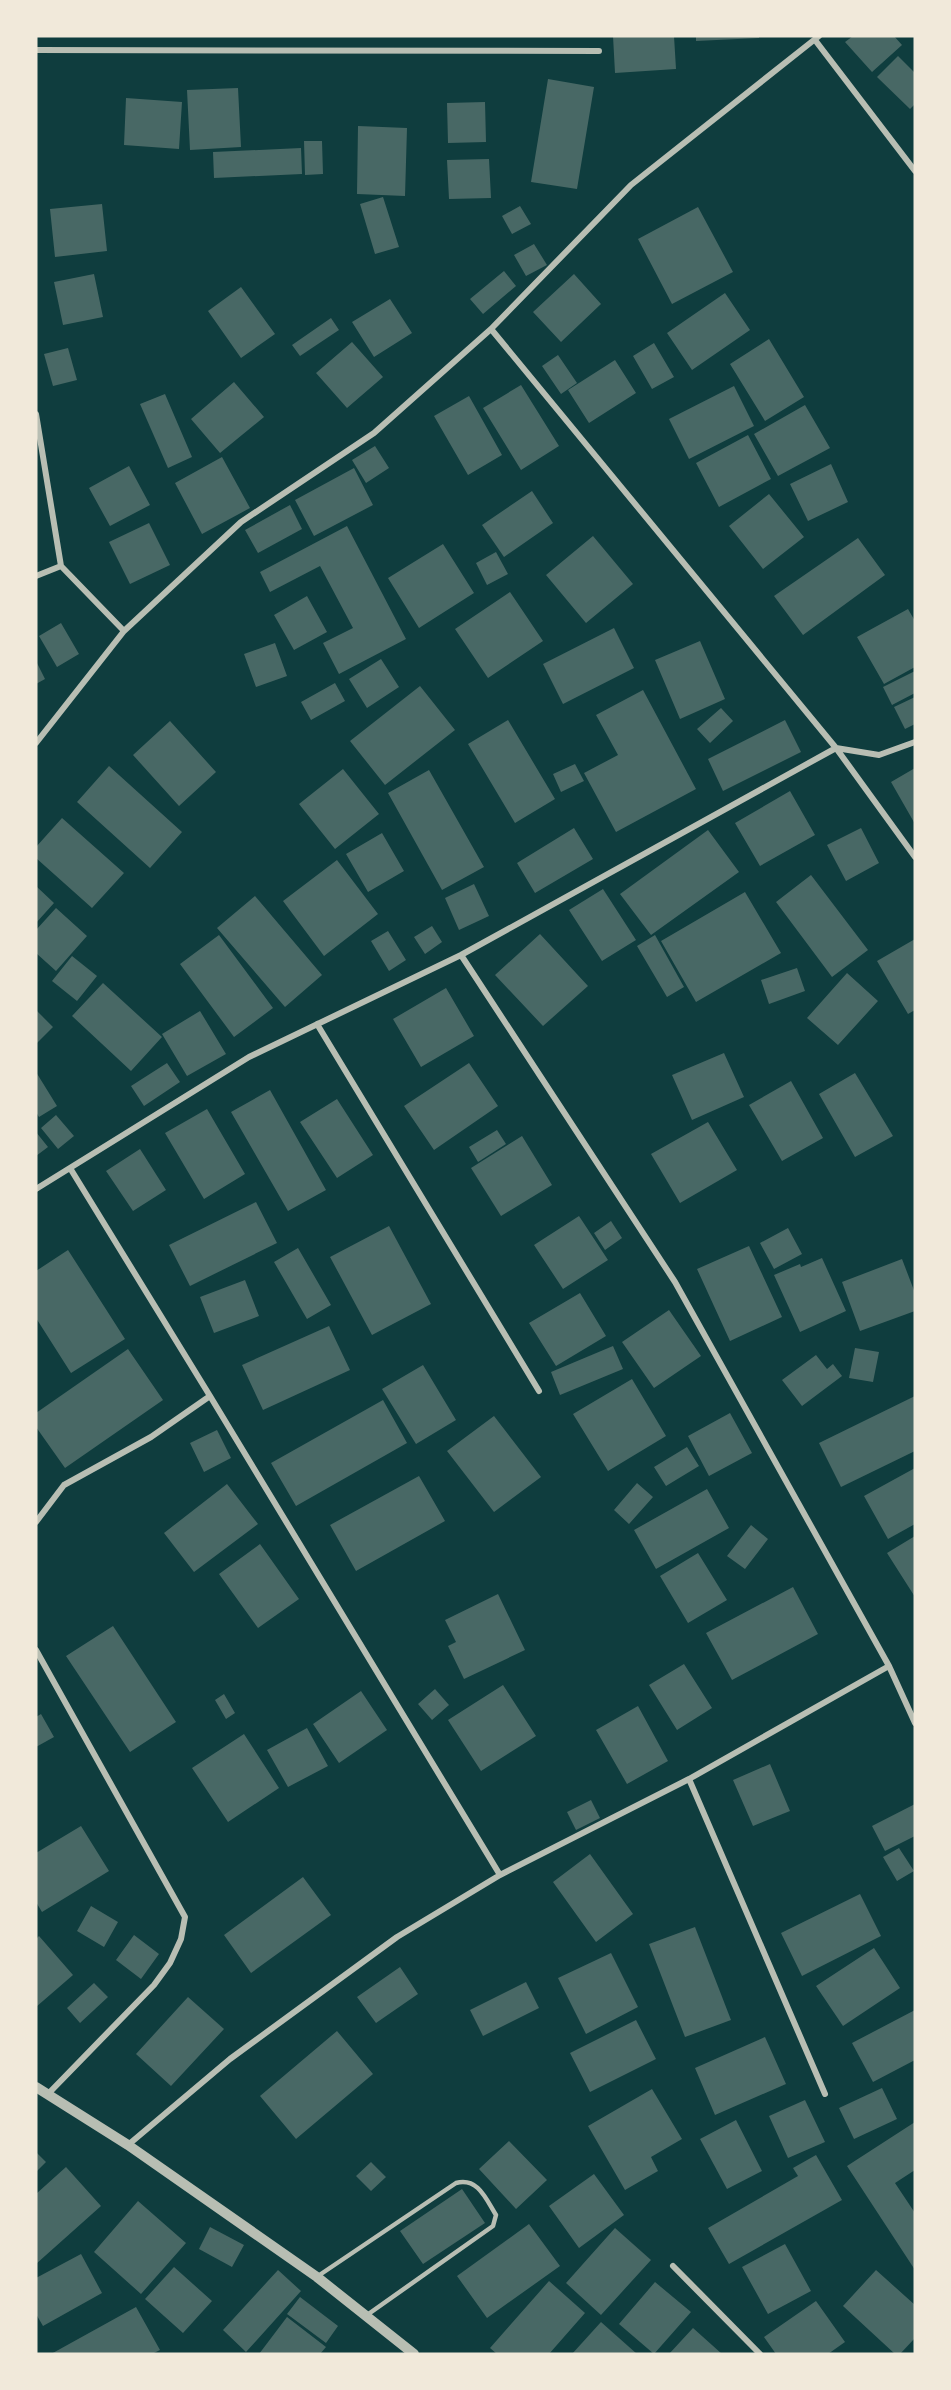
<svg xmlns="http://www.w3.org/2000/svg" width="951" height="2390" font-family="Rubik,sans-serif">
<rect width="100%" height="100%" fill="#0f3d3e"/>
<path fill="#486865" d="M613,36H674L676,69L615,73Z
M696,36H759V38L696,41Z
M853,36H894L902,45L872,72L845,42Z
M898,56L915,73V104L910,109L877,77Z
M548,79L594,87L577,189L531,182Z
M238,88L241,147L190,150L187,90Z
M126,98L182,102L179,149L124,145Z
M485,102L486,142L448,143L447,103Z
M358,126L407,128L405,196L357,194Z
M304,141H322L323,174L305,175Z
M301,148L302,174L214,178L213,152Z
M489,159L491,198L449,199L447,160Z
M383,197L399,247L375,254L360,204Z
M102,204L107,251L55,257L50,209Z
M520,206L531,224L512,234L502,216Z
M698,207L733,272L672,304L638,239Z
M534,244L547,265L526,276L514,255Z
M504,271L516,286L483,314L470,299Z
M94,274L103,317L63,325L54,282Z
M574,274L601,304L561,342L533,312Z
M241,287L275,334L241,358L208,311Z
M725,293L750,330L692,370L667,333Z
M390,299L412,333L374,357L352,322Z
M331,318L339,330L300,356L292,345Z
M769,339L804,397L765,421L730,364Z
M352,342L383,377L347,408L316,373Z
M654,343L674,377L652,389L633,356Z
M68,348L77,380L53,386L44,354Z
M558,355L577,383L561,394L542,366Z
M615,360L636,393L589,423L568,390Z
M234,382L264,417L220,453L191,419Z
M521,385L559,446L521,470L483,408Z
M734,386L754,426L689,459L669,419Z
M165,394L192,457L168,468L140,404Z
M469,396L502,455L468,475L434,416Z
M805,405L830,448L778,476L754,434Z
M748,435L771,479L719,507L696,463Z
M375,446L389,468L366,483L352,460Z
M222,457L250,508L202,534L175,483Z
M831,464L848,502L808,521L790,484Z
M129,466L150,505L110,526L89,488Z
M354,468L373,505L314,536L295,500Z
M532,491L553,523L504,557L482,525Z
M769,494L804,537L763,569L729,526Z
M290,505L302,529L258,553L245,530Z
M149,523L170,565L130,584L109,542Z
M347,526L406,639L339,674L323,643L353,628L320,566L270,592L260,572Z
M593,536L633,584L586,623L546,575Z
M858,538L885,575L803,635L774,596Z
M443,544L474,593L419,628L388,578Z
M496,552L508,574L487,585L476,563Z
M510,592L543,641L488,678L455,629Z
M307,596L327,632L294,650L274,615Z
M908,609L915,621V667L884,684L857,637Z
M61,623L79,654L57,667L39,636Z
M614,628L634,668L563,704L543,664Z
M700,641L725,699L680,719L655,660Z
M275,643L287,676L256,687L244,654Z
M381,659L399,687L367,708L349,679Z
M36,661L45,679L36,684Z
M915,671V693L892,705L883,687Z
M335,683L345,701L311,720L301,702Z
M420,686L455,730L385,785L350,741Z
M643,690L696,789L616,832L584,773L618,755L596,715Z
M915,697V724L905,729L894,707Z
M721,708L733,721L710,743L697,729Z
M508,720L555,799L515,823L468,744Z
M785,720L801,752L723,791L708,759Z
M170,721L216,772L179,806L133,755Z
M575,764L584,781L561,792L553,774Z
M109,766L182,832L150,868L77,802Z
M915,768V824L891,782Z
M343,769L379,814L335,849L299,804Z
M429,770L484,867L442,890L388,793Z
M790,791L815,835L760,866L735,823Z
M62,818L124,873L92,908L36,858V847Z
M574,828L593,859L535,893L517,863Z
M861,828L879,863L846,881L827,845Z
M708,830L739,872L651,935L620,894Z
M382,833L404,871L368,892L346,854Z
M337,860L378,914L324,956L283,901Z
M811,875L868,950L832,977L776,902Z
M474,884L489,916L459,930L445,898Z
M36,886L54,903L36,923Z
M603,889L636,940L602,961L569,910Z
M745,892L781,953L696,1002L661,941Z
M255,896L322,975L285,1007L217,928Z
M56,908L87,936L56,971L36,953V930Z
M432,926L442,942L425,954L414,937Z
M388,931L406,960L389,971L371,941Z
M540,934L588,986L543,1026L495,975Z
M219,935L273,1008L234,1037L180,964Z
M655,935L684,987L667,997L637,946Z
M915,939V1010L908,1014L877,961Z
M72,956L97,976L77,1001L52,981Z
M797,968L805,991L769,1004L761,980Z
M847,973L878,1001L838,1045L807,1018Z
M103,983L162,1037L131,1071L72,1016Z
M446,988L474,1036L421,1067L393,1019Z
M36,1010L53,1027L36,1044Z
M200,1011L226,1054L187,1076L162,1034Z
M724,1053L744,1097L692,1120L672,1075Z
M167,1063L180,1082L144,1106L131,1086Z
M469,1063L498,1106L434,1150L404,1106Z
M36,1072L57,1106L39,1117L36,1112Z
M855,1073L893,1136L855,1157L819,1094Z
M791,1081L823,1138L782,1161L749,1105Z
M270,1090L326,1190L288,1211L231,1112Z
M337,1099L373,1155L337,1178L300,1122Z
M207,1109L245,1174L204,1199L165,1133Z
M56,1115L74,1136L58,1149L41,1128Z
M708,1122L737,1170L680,1203L651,1154Z
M497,1130L506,1144L478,1162L469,1147Z
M36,1132L48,1147L36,1156Z
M522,1136L552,1185L501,1216L471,1168Z
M140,1149L166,1190L133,1211L106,1171Z
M256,1202L277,1243L190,1286L169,1245Z
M579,1216L608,1260L563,1289L534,1245Z
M611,1221L622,1238L605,1250L594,1233Z
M389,1226L431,1304L372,1335L330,1257Z
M788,1228L802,1254L774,1269L760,1243Z
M749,1246L782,1317L730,1341L697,1269Z
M298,1248L331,1305L307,1319L274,1262Z
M68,1250L125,1339L71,1373L36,1318V1271Z
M822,1258L846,1311L800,1332L774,1275L800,1264L801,1267Z
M902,1259L915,1293V1311L860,1331L842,1282Z
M245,1280L259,1316L214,1333L200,1297Z
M580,1293L606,1336L556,1366L529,1323Z
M669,1310L701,1356L654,1388L622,1342Z
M329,1326L350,1370L263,1410L242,1365Z
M613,1346L623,1369L560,1395L551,1372Z
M855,1348L879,1352L873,1382L849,1378Z
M128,1349L163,1400L65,1468L36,1427V1413Z
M816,1355L827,1369L833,1364L842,1376L802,1406L782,1380Z
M423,1365L456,1420L416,1444L382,1389Z
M632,1379L666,1436L608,1471L573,1414Z
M915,1396V1451L841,1487L819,1443Z
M383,1400L407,1443L296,1506L271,1463Z
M730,1413L752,1453L709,1476L688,1436Z
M494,1416L541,1477L494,1512L447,1451Z
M217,1430L231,1458L204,1472L190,1443Z
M687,1447L699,1466L666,1486L654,1467Z
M915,1468V1524L888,1539L864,1496Z
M419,1476L445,1521L356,1571L330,1525Z
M637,1483L653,1497L629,1524L614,1510Z
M227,1484L258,1524L194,1572L164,1533Z
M707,1489L729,1528L656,1569L634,1530Z
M751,1525L768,1539L745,1569L727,1556Z
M915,1536V1597L887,1553Z
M260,1544L299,1599L258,1628L219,1574Z
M698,1553L727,1600L688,1623L660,1576Z
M793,1587L818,1634L732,1680L706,1633Z
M498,1594L525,1650L464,1679L448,1646L456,1642L445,1620Z
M113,1626L176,1722L130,1752L66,1656Z
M684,1664L712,1708L677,1730L649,1685Z
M503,1685L536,1736L481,1771L448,1720Z
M435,1689L449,1705L432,1720L418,1704Z
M361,1691L387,1730L339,1763L313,1724Z
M224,1694L235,1713L226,1719L215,1700Z
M638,1706L668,1761L627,1784L596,1730Z
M41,1714L54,1737L36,1747V1717Z
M307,1728L328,1766L288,1787L267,1750Z
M244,1734L279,1788L228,1822L192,1768Z
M770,1764L790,1811L753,1826L733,1780Z
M591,1800L600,1818L576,1830L567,1812Z
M915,1804V1836L885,1851L872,1826Z
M81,1826L109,1871L42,1912L36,1902V1853Z
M899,1848L914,1871L897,1881L883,1857Z
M590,1854L633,1914L596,1942L553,1882Z
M303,1877L331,1915L251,1973L224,1935Z
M860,1894L881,1936L802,1976L781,1933Z
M91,1906L118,1922L104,1947L77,1931Z
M695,1927L731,2020L685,2037L649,1944Z
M134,1935L159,1954L141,1979L116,1960Z
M39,1936L73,1975L36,2007V1939Z
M874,1948L900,1988L843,2026L816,1986Z
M611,1953L638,2007L586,2034L558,1978Z
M400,1967L418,1994L376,2023L357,1997Z
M526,1982L539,2008L483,2036L470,2010Z
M94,1983L108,1997L80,2023L67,2008Z
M188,1997L224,2029L171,2086L136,2054Z
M915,2010V2060L873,2082L852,2043Z
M636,2020L656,2059L590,2092L570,2053Z
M337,2031L373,2074L296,2139L260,2096Z
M765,2037L786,2084L715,2115L695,2068Z
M882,2088L897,2119L854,2139L839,2108Z
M652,2089L682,2139L651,2157L658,2171L625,2190L588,2126Z
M805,2100L825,2142L788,2158L769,2116Z
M736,2120L762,2171L727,2189L700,2139Z
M915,2122V2170L895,2183L915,2213V2270L847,2166Z
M509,2141L547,2180L516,2209L479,2169Z
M36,2152L46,2162L36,2172Z
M816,2155L842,2200L729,2264L708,2228L798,2176L793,2168Z
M371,2162L386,2177L371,2191L356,2176Z
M66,2167L101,2206L36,2264V2194Z
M594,2174L624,2215L579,2248L549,2206Z
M462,2189L485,2223L423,2264L400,2231Z
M138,2201L186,2243L141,2294L94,2252Z
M529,2224L560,2266L487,2318L457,2276Z
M210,2227L244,2245L232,2267L199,2249Z
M615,2228L651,2260L601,2315L566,2283Z
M785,2244L811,2291L768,2314L742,2267Z
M81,2254L102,2293L43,2326L36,2314V2278Z
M174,2267L212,2301L183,2333L145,2299Z
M278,2270L301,2291L246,2352L223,2330Z
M876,2270L915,2305V2338L900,2354H895L843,2306Z
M549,2281L585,2313L549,2354H497L490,2348Z
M655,2282L691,2312L654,2354L619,2324Z
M300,2297L338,2326L326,2343L287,2314Z
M816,2301L845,2342L828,2354H776L764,2337Z
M136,2307L160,2350L152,2354H51Z
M287,2317L326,2347L320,2354H259Z
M601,2322L637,2354H572Z
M693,2328L722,2354H669Z"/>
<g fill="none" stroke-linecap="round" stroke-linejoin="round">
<path stroke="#b8beb3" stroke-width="4.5" d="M318,2276L456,2183C478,2177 486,2199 496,2215L493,2226L367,2315"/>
<path stroke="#b8beb3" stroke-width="6" d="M815,40L915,171
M36,50L599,51
M491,329L836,748L915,857
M36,414L61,566L124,631L36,743
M36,576L61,566
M124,631L241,522L374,433L491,329L631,185L819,36
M461,955L675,1282L889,1666L915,1723
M317,1024L539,1391
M70,1168L210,1396L500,1875
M36,1189L249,1057L461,955L836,748L879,755L915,742
M36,1522L64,1485L151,1437L210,1396
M36,1650L185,1917L181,1939L170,1963L154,1985L48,2094
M689,1779L825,2094
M128,2145L230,2059L397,1937L500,1875L689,1779L889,1666
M673,2266L760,2354"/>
<path stroke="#b8beb3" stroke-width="10" d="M36,2087L128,2145L317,2277L414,2354"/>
</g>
<rect width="951" height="2390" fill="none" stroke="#f1e9da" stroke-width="75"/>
</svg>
